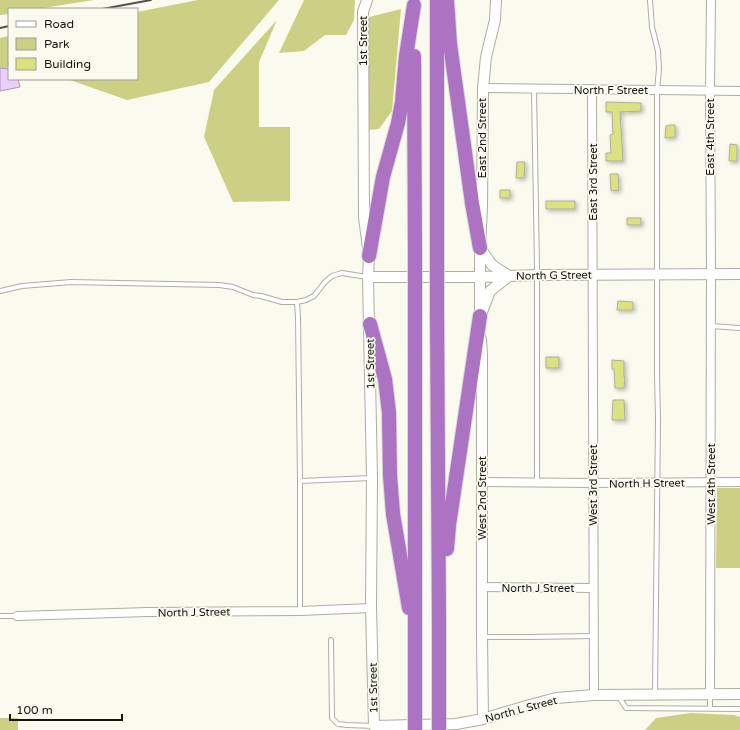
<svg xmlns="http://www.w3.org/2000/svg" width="740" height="730" font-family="'Varela Round',sans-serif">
<defs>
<filter id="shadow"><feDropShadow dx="2" dy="2" stdDeviation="2" flood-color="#0004"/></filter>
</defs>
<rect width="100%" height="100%" fill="#fafbee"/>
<path fill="#cbd084" d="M0,0H94L37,9H9V14L0,15Z
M198,0H279L209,82L127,100L67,79H137V12Z
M304,0H355L354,20L346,35H325L304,51L279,53Z
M401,9L392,111L379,129L369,130V17Z
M277,20L259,62V127H290V201L233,202L204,137L214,90Z
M9,36V69L0,68V38Z
M717,488H740V568H716Z
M691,713L734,715L740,717V730H645L656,718Z
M0,718H18V730H0Z"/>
<path fill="#eecdfd" stroke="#ad96b6" d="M0,68L9,69V79H18L20,87L0,91Z"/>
<path fill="#dce27f" stroke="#acaea1" filter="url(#shadow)" d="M606,102L641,103V111L620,112L623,161H606V153H611L610,135L613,134L612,112H606Z
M670,125H675V137L665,138L666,126Z
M730,144L737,145V161H729Z
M517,162H525L524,178H516Z
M610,174H618L619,190L611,191Z
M500,190H510V198H500Z
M546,201H575V209H546Z
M627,218H641V225H627Z
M618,301L633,302V310H617Z
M546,357H559V368H546Z
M612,360L624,361V377H625L624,388H615L614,369H612Z
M613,400H624L625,420H612Z"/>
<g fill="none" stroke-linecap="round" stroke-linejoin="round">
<g stroke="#adaea2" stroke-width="6">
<path id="service" d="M650,0L652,27L658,51L659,69L657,90V374L658,420L655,694
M534,90L537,268V482
M0,291L22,286L71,282L219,285L233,287L253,295L261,296L282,302H297L306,300L314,296L325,282L332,276L342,273L367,277
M297,302L298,317L300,481V611
M711,326L740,328
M300,481L371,478
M0,616H17
M482,637H529L593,636
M331,640L332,718L338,724L347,725L374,726
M619,697L626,708L740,709
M710,708V695"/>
</g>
<g stroke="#adaea2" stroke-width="10">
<path id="minor" d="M483,88L740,91
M592,89L594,695
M481,482L593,483L740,482
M482,587L593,588
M17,616L148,612L300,611L371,608
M710,694L711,267L710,91L711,0"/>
</g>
<g stroke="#adaea2" stroke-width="12">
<path id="tertiary" d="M367,0L363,12L364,217L369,256L368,277L372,478L371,608L374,726L456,724L483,719L526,706L556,698L594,695L740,694
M480,248L492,265L509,276L490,291L482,312
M368,277H480L537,275L740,274
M480,321V248L482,207L483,88L486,57L495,20L496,0
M481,339L482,355V637L483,719"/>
</g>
<g stroke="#d9dad9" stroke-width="16">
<path id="motorway" d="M447,0L450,44L472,203L480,248
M414,56L415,253
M437,249V0
M369,256L383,177L398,123L402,102L406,56L414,5
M415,302V683
M437,310L439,621V684
M370,324L385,379L389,413L390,475L393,514L409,608
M447,549L449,525L480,316"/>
</g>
<use href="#service" stroke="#fff" stroke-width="4"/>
<use href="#minor" stroke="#fff" stroke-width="8"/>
<use href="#tertiary" stroke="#fff" stroke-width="10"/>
<use href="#motorway" stroke="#ac73c3" stroke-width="14"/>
<path stroke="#52534c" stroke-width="2" d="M102,9L151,0
M0,28L9,26"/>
<g stroke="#d9dad9" stroke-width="16" stroke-linecap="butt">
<path id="motorway-bridge" d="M415,253V302
M437,310V249
M415,730V683
M439,730V684"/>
</g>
<use href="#motorway-bridge" stroke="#ac73c3" stroke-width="14"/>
</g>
<g text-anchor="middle" stroke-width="3.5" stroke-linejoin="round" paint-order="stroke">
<g font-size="11" fill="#141510" stroke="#fafbee">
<text transform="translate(363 41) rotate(-90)" y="4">1st Street</text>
<text x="611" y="94">North F Street</text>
<text transform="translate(710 137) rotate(-90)" y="4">East 4th Street</text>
<text transform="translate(482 138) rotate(-90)" y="4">East 2nd Street</text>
<text transform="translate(593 182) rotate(-90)" y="4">East 3rd Street</text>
<text transform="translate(554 275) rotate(-1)" y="4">North G Street</text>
<text transform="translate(370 364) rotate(-91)" y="4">1st Street</text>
<text transform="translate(647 483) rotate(-1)" y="4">North H Street</text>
<text transform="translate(711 484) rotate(-90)" y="4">West 4th Street</text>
<text transform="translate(593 485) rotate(-90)" y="4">West 3rd Street</text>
<text transform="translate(482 498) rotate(-90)" y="4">West 2nd Street</text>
<text x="538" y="592">North J Street</text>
<text transform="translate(194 612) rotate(-1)" y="4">North J Street</text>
<text transform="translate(373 688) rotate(-91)" y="4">1st Street</text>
<text transform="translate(521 709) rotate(-15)" y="4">North L Street</text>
</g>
</g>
<rect x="8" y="8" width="130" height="72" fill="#fafbee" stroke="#9e9f95"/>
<rect x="16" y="21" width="20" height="6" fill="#ffffff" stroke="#9e9f95"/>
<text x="44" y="28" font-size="12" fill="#141510">Road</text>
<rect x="16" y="38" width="20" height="12" fill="#cbd084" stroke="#9e9f95"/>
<text x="44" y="48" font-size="12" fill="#141510">Park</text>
<rect x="16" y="58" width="20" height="12" fill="#dce27f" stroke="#9e9f95"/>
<text x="44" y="68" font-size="12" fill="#141510">Building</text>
<path d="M10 714v6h112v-6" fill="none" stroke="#141510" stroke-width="2"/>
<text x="16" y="714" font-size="12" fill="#141510" stroke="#fafbee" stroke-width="3" paint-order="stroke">100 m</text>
</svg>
